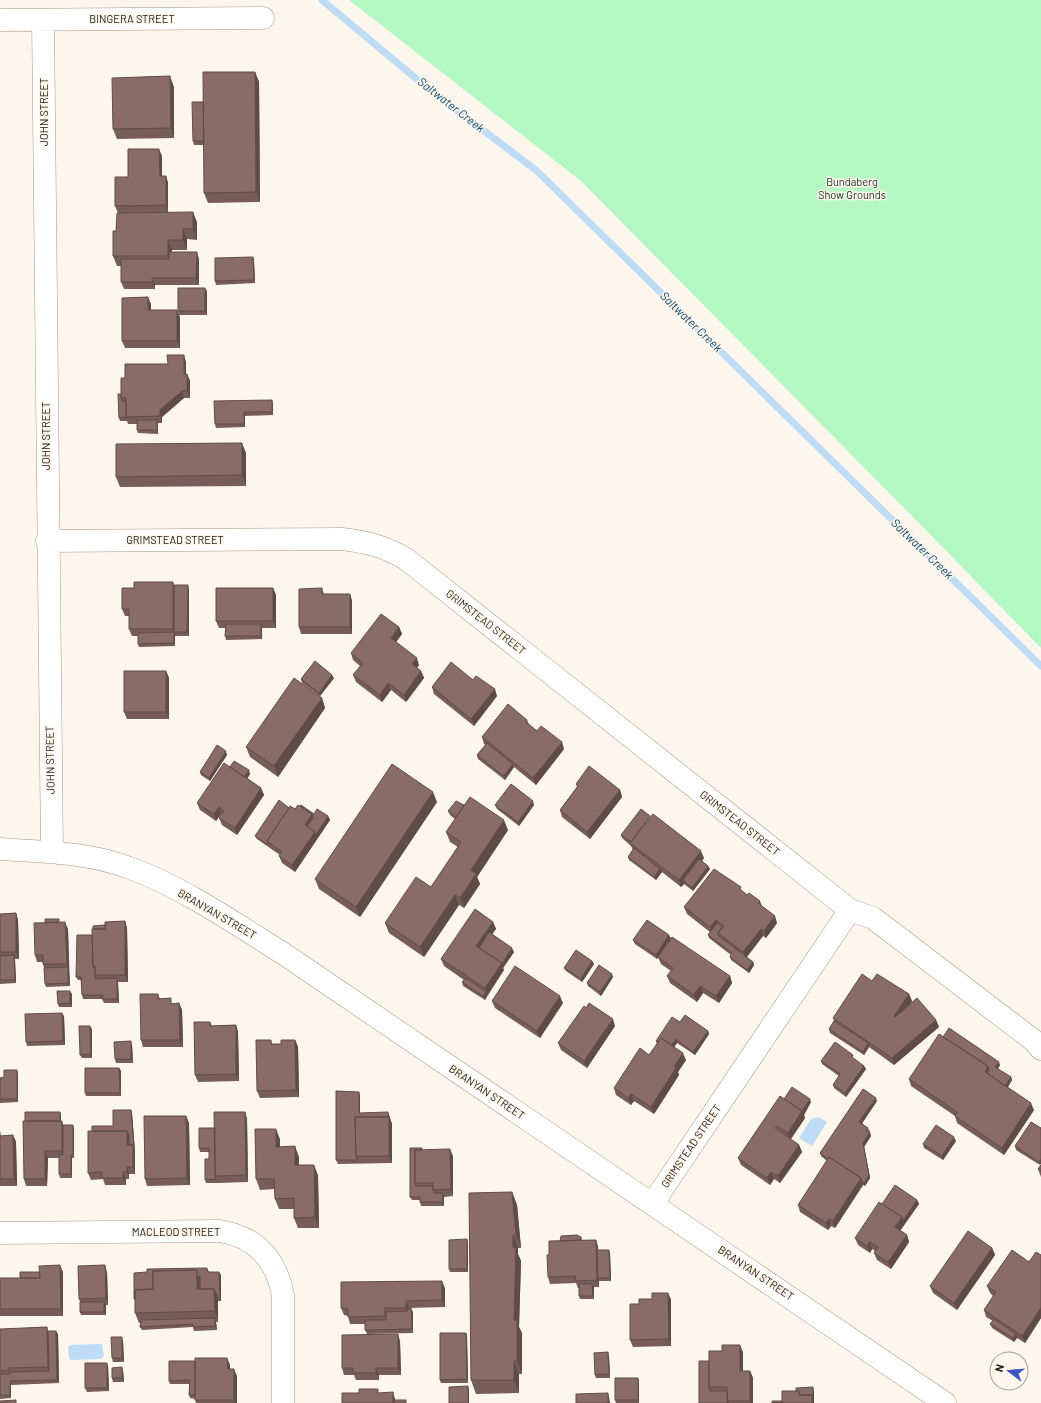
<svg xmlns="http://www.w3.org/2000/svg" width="1041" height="1403" font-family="Barlow,sans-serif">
<rect width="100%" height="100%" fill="#fdf6ec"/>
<path fill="#b3f8c2" d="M349,0H1041V648L911,515L581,181Z"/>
<path fill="#bedcf5" d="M818,1117L827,1122L812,1146L799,1138L811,1119Z
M102,1344L104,1356L101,1359L71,1360L69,1358L68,1348L70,1345Z"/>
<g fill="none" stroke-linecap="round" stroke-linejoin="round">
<path stroke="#bedcf5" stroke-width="7" d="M322,0L425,86L537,171L1041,666"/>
<g stroke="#a89880" stroke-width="23">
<path id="minor" d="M0,20L263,18
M43,20L52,852
M47,541L342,539C367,542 384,546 406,559L850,910L873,918L1033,1040L1041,1049
M0,849C42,852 87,852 127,867C179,885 236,924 284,954L945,1403
M653,1203L850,910
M0,1233L220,1231C256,1237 276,1259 283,1295V1403"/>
</g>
<use href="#minor" stroke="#fff" stroke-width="22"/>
</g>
<path fill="#765d57" d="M255,72L259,82L260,202L208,203L204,193V145H194L193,141L203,102Z
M174,87V138L117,139L113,129Z
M162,156V176H166L168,183V212L197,222V240L187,239V250H172V252L199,259V285H155V289H124L121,282V266H117L113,256L118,213L115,206L128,177Z
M253,257L254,261L255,283L216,285L215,281Z
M207,291V315H179L178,311Z
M151,304V310L180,317V348H125L122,341Z
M186,362V374H187L190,381V398H184L162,417V423H158V434L138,433L137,430V424H128L127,421H120L119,418L121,394L125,378L168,364Z
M214,401L273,404V415L245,416V427L216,428L215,424Z
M246,453V486L120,487L116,477Z
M174,585L189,589V636H175V646L139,647L138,644V636H132L129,629V616H125L122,609L134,588Z
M273,588L276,595V628H262V639L226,640L225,636L226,628H219L216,621Z
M322,588L324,594H350L352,601V634H301L299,627Z
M399,627L402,634L396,642L419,665L417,668L421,671L424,678L406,702L391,690L382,702L356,682L353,675L360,666L353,660L351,653Z
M166,671L169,678V719H127L124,712Z
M334,678L320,696L302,683L301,679Z
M473,680L497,696L474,726L434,694L432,687Z
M322,698L325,708L278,777L250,757L246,747Z
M527,720L529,725L537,731L564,749L536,785L514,767L505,780L478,759L477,755L486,745L484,744L482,737Z
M227,755L210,781L201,775L200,772Z
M230,767L250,774L247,778L261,788L264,795L237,835L222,825L219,818L222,815L221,814L216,821L200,810L197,803Z
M576,784L620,790L622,797L590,839L562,817L560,810L577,787Z
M437,802L360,917L319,889L315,879Z
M464,805L508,830L477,877L480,884L464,908L459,905L424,957L389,933L385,923L431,887L458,847L450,842L446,832L455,819L450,815L448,811Z
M495,805H534L519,826L497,809Z
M289,808L314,814L328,816L330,820L295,872L282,863L279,856L280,855L257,839L255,836Z
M621,835L704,858L702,861L708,866L710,869L693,891L684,884L681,887L662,872L656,880L629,860L628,857L633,850L631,846L622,838Z
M743,892L747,895L760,901L762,906L777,923L766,938L763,936L747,957L753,962L754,965L749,973L731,960L730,957L731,955L709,938L708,935L710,932L687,914L684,907Z
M16,913L18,920L19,959H15L16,983L0,984V914Z
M125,921L127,928L128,982H118L119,1003H104L102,999H83L82,995L81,980H78L76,977L92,935L105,925Z
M60,922L68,929L70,986L46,987L45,984L44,968L43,964V962H37L35,955Z
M493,922L496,929L492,934L514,952L503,968L504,970L485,1000L463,986L462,982L464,980L444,966L441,959Z
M669,935L671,939L657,959L635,944L633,940Z
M658,957L730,976L732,983L719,1003L703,993L697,1002L670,983L667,976L671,971L661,964Z
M592,961L594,964L582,982L566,971L564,968Z
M613,977L601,996L588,986L587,983Z
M872,981L909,994L912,1001L908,1006L936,1020L939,1027L894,1065L869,1047L864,1055L830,1033L829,1029L834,1021L833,1018Z
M72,994V1007H59L58,1004Z
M158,994L160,999L173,1004L179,1003L182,1010L183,1047H143L141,1040Z
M492,1001L563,1003L540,1038L495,1008Z
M64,1016L65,1045L27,1046L26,1042Z
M210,1022L212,1026L236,1025L238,1032L239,1081L198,1082L195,1075Z
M680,1022L708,1031L709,1034L695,1055L677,1043L674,1047L686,1060L678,1072L679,1075L654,1114L634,1101L631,1105L616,1095L614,1088L649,1055L657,1044L656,1041Z
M615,1026L587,1068L561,1050L558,1043Z
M92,1029V1058H82L80,1055Z
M943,1037L1000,1065L998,1069L1011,1077L1012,1080L1008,1087L1034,1110L1004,1155L957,1123L955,1116L911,1086L909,1079Z
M271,1040L272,1044H281L295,1040L298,1047L299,1097L260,1098L257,1091Z
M132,1045L133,1063H116L115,1059Z
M854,1059L864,1066L866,1069L846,1097L834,1088L833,1085L839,1076L822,1064L821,1061Z
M119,1068L121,1071V1096H86L85,1093Z
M18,1074V1102L0,1103V1078L4,1077Z
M360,1095V1113L390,1116V1118L392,1124V1163L338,1164L336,1160Z
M784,1099L811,1102L804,1115L805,1118L791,1139L799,1145L802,1152L780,1183L774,1179L770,1185L741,1165L738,1158Z
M877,1101L862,1123L870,1131L869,1132L871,1136L864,1147L870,1178L865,1186L863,1185L835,1228L831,1226L828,1230L800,1212L798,1205L827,1161L821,1156L820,1153Z
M131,1110L132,1113L135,1152V1174H129V1179H126V1185H105L103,1179L91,1180L88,1173L92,1131L113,1126Z
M245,1112L247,1119L248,1182L218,1183H206L205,1180L209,1159V1152H200L199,1148L215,1128Z
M61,1115V1121H62L63,1125H73L74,1129V1158H72V1178H60L59,1174V1158H48L47,1186H26L24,1179Z
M186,1116L189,1123L190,1185L147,1186L145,1179Z
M1031,1122L1040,1165L1016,1150L1015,1146Z
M0,1130L1,1136L13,1135L16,1142L17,1186H0Z
M280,1139V1147L299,1157V1165L318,1175L319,1228H298L294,1218V1209H279L275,1199V1189L260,1190L256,1179Z
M956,1141L943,1160L924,1148L923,1144Z
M423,1150L453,1156V1196L444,1197V1206H421L420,1202V1200H412L410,1197Z
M1041,1165V1177L1038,1169Z
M512,1192L517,1205L521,1248H518V1254L521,1261L519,1327L522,1333V1374H519V1393L476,1394L471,1380Z
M917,1200L919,1204L900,1230L907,1235L909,1242L891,1269L877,1260L874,1253L875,1251L872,1249L870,1253L858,1245L855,1238L882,1204Z
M581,1237L582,1240H596L598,1247V1250L610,1253L611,1281H599V1287H594V1299H580L579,1296V1288H578L576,1283L550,1284L548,1277L549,1255Z
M467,1239L468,1243V1272H450L449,1269Z
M992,1248L995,1255L957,1310L933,1293L930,1286Z
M1041,1255V1318L1025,1343L1017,1338L1014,1342L992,1328L990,1324L993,1321L986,1317L984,1310L993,1296L990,1293L987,1286Z
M209,1271V1272L221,1275V1301H218V1322H216L217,1330L194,1331L193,1327L142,1330L140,1327V1323H139L135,1313V1301L134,1299Z
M39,1272H63V1316H0V1278H20Z
M107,1272L108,1305H106V1315H81L80,1312V1302L79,1299Z
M445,1288V1307L409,1308V1309L413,1312V1333L367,1334L365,1330V1324H350L348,1316L344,1315L341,1308Z
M668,1293L671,1300V1346L633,1347L630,1340L639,1304Z
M0,1329L48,1331L58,1334L59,1383L11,1385V1398L0,1399Z
M466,1333L467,1336L468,1383H441L440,1380Z
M123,1341L124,1362H113L112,1358Z
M400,1341L401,1375H379V1380H356L354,1375H344L342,1368Z
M743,1352V1371H750L753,1378V1403H699L709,1361Z
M609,1356L610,1378H596L595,1375Z
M227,1358L230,1365V1369L237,1376V1403H196L195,1399L190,1398L189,1395V1384H170L169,1381L195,1361Z
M108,1366L109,1391L87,1392L85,1388Z
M123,1371L124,1382H113L112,1378Z
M639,1381V1403H616L615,1400Z"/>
<path fill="#604c47" d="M255,72L259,82L260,202L256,192Z
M170,76L174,87V138L171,128Z
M159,149L162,156V183L160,176Z
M166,176L168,183V212L166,205Z
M193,212L197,222V240L193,229Z
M183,229L187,239V250L183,240Z
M168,240L172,250V266L168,256Z
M197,252L199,259V285L196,278Z
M253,257L254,261L255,283L254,280Z
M152,278L155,285V289L152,282Z
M205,288L207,291V315L205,311Z
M148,297L151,304V317L148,310Z
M177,310L180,317V348L177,341Z
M184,355L186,362V381L184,374Z
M187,374L190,381V398L187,391Z
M182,391L184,398L162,417V423L160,416V410Z
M272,400L273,404V415L272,412Z
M244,412L245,416V427L244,424Z
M157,420L158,423V434L157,430Z
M242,443L246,453V486L242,475Z
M173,582L175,589L174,632L173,629Z
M188,585L189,589V636L187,632Z
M273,588L276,595V628L273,621Z
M350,594L352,601V634L350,627Z
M261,624L262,628V639L261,636Z
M399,627L402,634L394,645L391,638Z
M174,632L175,636V646L174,643Z
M417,658L419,665L414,671L412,664Z
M166,671L169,678V719L166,712Z
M421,671L424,678L406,702L404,695Z
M332,675L334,678L320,696L319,693Z
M388,683L391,690L382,702L380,695Z
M495,689L497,696L474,726L471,719Z
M322,698L325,708L278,777L274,766Z
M562,742L564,749L536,785L533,778Z
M226,751L227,755L210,781L209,778Z
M513,764L514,767L505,780L504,776Z
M249,770L250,774L245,782L243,779Z
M261,788L264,795L237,835L235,828Z
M620,790L622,797L590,839L587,832Z
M433,792L437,802L360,917L356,907Z
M533,801L534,805L519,826L518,822Z
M219,807L221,814L216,821L214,814Z
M312,814L314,821L309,830L305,825Z
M328,816L330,820L295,872L292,865L315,832Z
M504,820L508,830L477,877L480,884L464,908L460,898L471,870Z
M701,851L704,858L685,882L683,880L684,884L681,887L679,880Z
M708,866L710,869L693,891L692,888Z
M660,869L662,872L656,880L654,877Z
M455,895L459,905L424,957L420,947Z
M16,913L18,920L19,959L16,952Z
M775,916L777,923L766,938L764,931Z
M716,920L718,927L713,934L710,927Z
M125,921L127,928L128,982L125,975Z
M65,922L68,929L69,971L67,964Z
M493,922L496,929L480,951L476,946Z
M761,929L763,936L745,959L743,952Z
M669,935L671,939L657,959L656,955Z
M512,948L514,952L503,968L504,970L487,995L485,988Z
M14,955L15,959L16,983L15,980Z
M592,961L594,964L582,982L581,979Z
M753,962L754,965L749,973L747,970Z
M68,967L69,971L70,986L68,983Z
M612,974L613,977L601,996L600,992Z
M730,976L732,983L719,1003L716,996Z
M117,978L118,982L119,1003L117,999Z
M700,986L703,993L697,1002L694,995Z
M70,991L72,994V1007L70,1003Z
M486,992L487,995L485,1000L483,996Z
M909,994L912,1001L897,1023L894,1016Z
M560,996L563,1003L540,1038L537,1031Z
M179,1003L182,1010L183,1047L180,1040Z
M62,1013L64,1016L65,1045L63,1041Z
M613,1019L615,1026L587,1068L584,1061Z
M936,1020L939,1027L894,1065L892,1058Z
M236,1025L238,1032L239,1081L236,1074Z
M90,1026L92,1029V1058L91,1054Z
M708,1031L709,1034L695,1055L693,1052Z
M676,1039L677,1043L672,1051L671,1047Z
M295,1040L298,1047L299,1097L296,1090Z
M131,1041L132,1045L133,1063L131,1059Z
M868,1043L869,1047L864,1055L863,1052Z
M683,1053L686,1060L678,1072L679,1075L654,1114L651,1107L674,1067Z
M999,1062L1000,1065L997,1070L995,1067Z
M864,1066L866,1069L846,1097L845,1093Z
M988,1066L990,1073L988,1077L985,1072Z
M119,1068L121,1071V1096L120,1093Z
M17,1070L18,1074V1102L17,1099Z
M1011,1077L1012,1080L1005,1091L1004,1087Z
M359,1092L360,1095V1117L359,1113Z
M631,1094L634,1101L631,1105L628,1098Z
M876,1098L877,1101L861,1125L859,1122Z
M810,1099L811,1102L804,1115L805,1118L790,1140L788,1133Z
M1031,1103L1034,1110L1004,1155L1002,1148Z
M131,1110L132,1113L135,1152V1174L133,1167V1145Z
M60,1112L61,1115V1128L60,1125Z
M245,1112L247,1119L248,1182L246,1175Z
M388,1112L392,1124V1163L389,1156Z
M186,1116L189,1123L190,1185L187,1178Z
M62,1121L64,1128V1158L62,1151Z
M73,1125L74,1129V1158L73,1155Z
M276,1129L280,1139V1157L276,1147Z
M127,1131L130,1138V1149L127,1145Z
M870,1132L871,1136L864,1147L870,1178L865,1186L864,1183L863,1143Z
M13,1135L16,1142L17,1186L14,1179Z
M954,1137L956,1141L943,1160L942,1156Z
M799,1145L802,1152L780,1183L778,1176Z
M295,1146L299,1157V1176L295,1165Z
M450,1149L453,1156V1196L451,1189Z
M45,1151L48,1158L47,1186L45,1179Z
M71,1155L72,1158V1178L71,1174Z
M1041,1158V1164L1040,1165L1039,1162Z
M314,1165L318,1175L319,1228L315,1217Z
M127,1167L129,1174V1179L127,1172Z
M123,1172L126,1179V1185L123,1178Z
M771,1172L774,1179L770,1185L767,1178Z
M861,1178L863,1185L835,1228L833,1221Z
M512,1192L517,1205L521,1248L516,1235Z
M442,1193L444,1197V1206L443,1202Z
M917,1200L919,1204L898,1234L895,1227L902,1217Z
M829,1219L831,1226L828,1230L826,1223Z
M513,1235L518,1248V1254L521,1261L519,1327L522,1333V1374L517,1361L514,1320Z
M907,1235L909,1242L891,1269L888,1262Z
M467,1239L468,1243V1272L467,1269Z
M596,1240L598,1247L599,1278H598L599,1281V1287L597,1280Z
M870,1242L872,1249L870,1253L867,1246Z
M992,1248L995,1255L957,1310L954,1303Z
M609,1250L610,1253L611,1281L610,1278Z
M60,1265L63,1272V1316L61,1309Z
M105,1265L107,1272L108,1305L106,1298Z
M197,1270L201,1280L200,1296L197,1289Z
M219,1272L221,1275V1301L220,1298Z
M442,1281L445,1288V1307L442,1300Z
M592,1284L594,1287V1299L593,1296Z
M214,1289L218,1298L217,1297L218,1301V1322L215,1311Z
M668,1293L671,1300V1346L669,1339Z
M406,1301L409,1308V1315L406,1308Z
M104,1302L106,1305V1315L104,1312Z
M385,1308L388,1315V1323L385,1316Z
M411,1308L413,1312V1333L412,1329Z
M1041,1308V1318L1025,1343L1022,1336Z
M215,1318L216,1322L217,1330L215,1326Z
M47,1327L49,1334L50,1374L48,1367Z
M56,1331L58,1334L59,1383L57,1380Z
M466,1333L467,1336L468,1383L467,1379Z
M398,1334L400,1341L401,1375L398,1368Z
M1016,1334L1017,1338L1014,1342L1013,1338Z
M122,1337L123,1341L124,1362L122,1358Z
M740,1345L743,1352V1378L740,1371Z
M608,1352L609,1356L610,1378L609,1374Z
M227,1358L230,1365V1376L228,1369Z
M514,1361L519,1374V1393L514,1380Z
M107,1363L108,1366L109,1391L107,1388Z
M122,1367L123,1371L124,1382L122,1378Z
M376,1368L379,1375V1380L376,1373Z
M234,1369L237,1376V1403H235L234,1400Z
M750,1371L753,1378V1403H751L750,1401Z
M638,1378L639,1381V1403L638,1400Z
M10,1381L11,1385V1398L10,1395Z
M468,1386L469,1390V1403H468Z
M813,1387L814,1391V1403H812V1395Z
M393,1392L395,1399V1403H393Z
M608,1393L609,1397L610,1403H608Z"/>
<path fill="#896c65" stroke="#604c47" d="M203,72H255L256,192L204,193Z
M170,76L171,128L113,129L112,78Z
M192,102H203L204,141H193Z
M128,149H159L160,176H166V205L115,206V177H128Z
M193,212V229H183V240H168V256H113V231H116L117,213Z
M169,252H197L196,278H152V282H121V259H169Z
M253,257L254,280L215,281V258Z
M178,288H205V311H178Z
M148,297V310H177V341H122V298Z
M167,355H184V374H187V391H182L160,410V416L126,417V398L121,397V378H125V364H168Z
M118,394H121V397L122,401H126V417H127L119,418Z
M272,400V412H244V424H215L214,401Z
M137,420H157V430H137Z
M242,443V475L116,477V444Z
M134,582H173V629H129V609H122V588H134Z
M174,585H188L187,632H174Z
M216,588H273V621H216Z
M322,588V594H350V627H299V589Z
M381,614L399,627L391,638L417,658L412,664L421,671L404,695L388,683L380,695L353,675L363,663L351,653Z
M226,624H261V636H225Z
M174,632V643L138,644V633Z
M315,661L332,675L319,693L301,679Z
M451,662L473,680L476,676L495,689L471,719L432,687Z
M124,671H166V712H124Z
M294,678L322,698L274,766L246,747Z
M508,704L527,720L526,722L537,731L541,726L562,742L533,778L482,737Z
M487,743L513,764L504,776L477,755Z
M217,745L226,751L209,778L200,772Z
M234,761L249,770L244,777L230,767Z
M224,763L261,788L235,828L219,818L224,811L219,807L214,814L197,803Z
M392,764L433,792L356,907L315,879Z
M589,766L620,790L587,832L560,810L578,786L576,784Z
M511,784L533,801L518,822L495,805Z
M470,797L504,820L471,870L476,874L460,898L455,895L420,947L385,923L416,877L431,887L461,842L446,832Z
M279,800L289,808L267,841L268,845L255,836Z
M456,801L464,805L456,817L448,811Z
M298,805L312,814L305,825L315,832L292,865L279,856L282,852L267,841L290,806L295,809Z
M301,805L314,814L317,809L328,816L316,835L315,832L307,826L313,818L312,814L300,806Z
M641,809L650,816L631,842L621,835Z
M653,814L701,851L679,880L630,843Z
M634,848L660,869L654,877L628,857Z
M699,859L708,866L692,888L683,880Z
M714,869L741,887L740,889L747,895L749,893L760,901L758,903L775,916L764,931L761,929L743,952L718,933L724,926L716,920L710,927L684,907Z
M475,909L493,922L476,946L502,963L485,988L441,959Z
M16,913V952H0V914Z
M45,919H59V922L45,923Z
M647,920L669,935L656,955L633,940Z
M125,921V975H95V966H93L92,929H105V922Z
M65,922L67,964H43V955H35L34,923Z
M717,923L722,927L718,933L719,936L753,962L747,970L730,957L732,953L708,935Z
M105,925V929H93V926Z
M489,932L512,948L502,964V963L479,948Z
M77,935H92L93,966L94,969H95V975L96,979L117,978V999H102L103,995H82L81,977H76Z
M672,937L730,976L716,996L700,986L694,995L667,976L673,968L658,957Z
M576,950L592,961L581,979L564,968Z
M14,955L15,980H0V956Z
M599,965L612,974L600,992L587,983Z
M515,966L560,996L537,1031L492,1001Z
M68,967V983L45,984L44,968Z
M862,974L872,981L877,974L909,994L894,1016L895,1017L917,998L936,1020L892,1058L833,1018Z
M466,978L486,992L483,996L462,982Z
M57,991H70V1003L58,1004Z
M140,994H158V999L171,998V1004L179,1003L180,1040H141Z
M589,1003L613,1019L584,1061L558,1043L584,1006L586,1008Z
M62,1013L63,1041L26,1042L25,1014Z
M685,1015L708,1031L693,1052L676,1039L672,1045L661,1038L658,1042L656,1041L672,1017L680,1022Z
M834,1021L868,1043L863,1052L829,1029Z
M194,1022H210V1026L236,1025V1074L195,1075Z
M79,1026H90L91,1054L80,1055Z
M949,1028L999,1062L995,1067L1011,1077L1005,1086L987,1073L989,1070L988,1066L943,1037Z
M939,1034L988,1066L985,1072L1031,1103L1002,1148L955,1116L957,1112L909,1079Z
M661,1038L683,1053L674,1067L676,1068L651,1107L631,1094L628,1098L614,1088L640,1048L649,1055Z
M256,1040H271V1044H281V1040H295L296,1090L257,1091Z
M131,1041V1059H115L114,1042Z
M835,1042L853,1055L852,1057L864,1066L845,1093L833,1085L840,1074L821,1061Z
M85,1068H119L120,1093H85Z
M4,1070H17V1099H0V1078L4,1077Z
M792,1087L810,1099L801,1113L802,1111L784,1099Z
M863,1089L876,1098L859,1122L868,1128L866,1131L870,1132L863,1143L869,1175L864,1183L862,1182L861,1178L829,1157L828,1159L820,1153Z
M336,1091L359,1092V1113L388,1112V1117H355L356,1156L357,1160H336Z
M780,1096L802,1111L788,1133L777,1126L775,1128L799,1145L778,1176L771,1172L767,1178L738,1158Z
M113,1110H131L134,1149L133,1145H129V1134L127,1131H92V1126H113Z
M25,1112H60V1121H25Z
M214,1112H245L246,1175L215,1176Z
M144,1116H186L187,1178L145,1179Z
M355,1117H389V1156H356Z
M23,1121H62V1151H45V1179H24Z
M1031,1122L1041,1128V1158L1039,1162L1015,1146Z
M63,1125H73V1155H71V1174H59V1155H63Z
M936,1125L954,1137L942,1156L923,1144Z
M199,1128H215V1176L216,1179L205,1180V1159H209V1148H199Z
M255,1129H276V1147L295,1146V1165H314L315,1217L294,1218V1198L275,1199L274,1179H256Z
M88,1131H127V1145H133V1167H127V1172H123V1178H102V1172L88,1173Z
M13,1135L14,1179H0V1136Z
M410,1148H422V1150H415V1183L416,1186H433V1190L434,1193H442L443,1202H420V1197H410Z
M450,1149L451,1189L433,1190V1183H415V1150Z
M829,1157L861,1178L833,1221L829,1219L826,1223L798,1205Z
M1041,1165V1171L1038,1169Z
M895,1185L917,1200L903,1221L902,1217L882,1204Z
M512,1192L516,1235H513V1247L516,1248L514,1320H517V1361H514V1380H471L469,1193Z
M879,1202L902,1217L895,1227L907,1235L888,1262L874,1253L878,1247L870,1242L867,1246L855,1238Z
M968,1231L992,1248L954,1303L930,1286Z
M577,1235L581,1237V1240L560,1241L561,1236Z
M467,1239V1269H449V1240Z
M596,1240L597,1280L576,1281L575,1276L548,1277L547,1255H549V1241Z
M597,1250H609L610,1278H598Z
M1012,1250L1029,1262L1036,1252L1041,1255V1308L1022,1336L984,1310L996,1292L987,1286Z
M60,1265L61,1309H0V1278H40L39,1266Z
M105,1265L106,1298L79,1299L78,1266Z
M207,1268L208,1272H219L220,1298L217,1297V1295L214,1289H200V1276L197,1277V1270L153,1271V1289L135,1290V1299H134V1273L147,1272V1269Z
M197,1270V1289H214L215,1311L135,1313V1290L153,1289V1271Z
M20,1272H39L40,1278H20Z
M442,1281V1300L406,1301V1308H385V1316L348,1317V1309L341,1308V1282Z
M579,1284H592L593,1296H579Z
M652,1293H668L669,1339L630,1340V1304H639V1299H652Z
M80,1302H104V1312H80Z
M411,1308L412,1329L365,1330V1320H386V1312L408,1311V1309Z
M215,1318V1326L193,1327V1324L140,1327L141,1320Z
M994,1319L1016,1334L1013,1338L990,1324Z
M47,1327L48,1367L8,1368L9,1370L0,1371V1329Z
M48,1331H56L57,1380L10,1381V1395H0V1374H10V1372L49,1371Z
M440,1333H466L467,1379L440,1380Z
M398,1334V1368H376V1373H353V1368H342V1335Z
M111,1337H122V1358H112Z
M722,1345H740V1371H750V1401H727V1387H709V1351H722Z
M608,1352L609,1374L595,1375L594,1353Z
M195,1358H227L228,1369H234V1400H195Z
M169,1361H195V1395H189L190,1380L169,1381Z
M699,1361H709V1387L710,1391H727L728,1403H699Z
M85,1363H107V1388H85Z
M122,1367V1378H112V1368Z
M615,1378H638V1400H615Z
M468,1386V1403H449V1387Z
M813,1387V1399L812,1395H800L799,1391H796V1388Z
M359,1389H378V1393L393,1392V1403H342V1393H359Z
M782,1391H799V1395H812V1403H782Z
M608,1393V1403H576V1394Z
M16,1400V1403H0V1401Z
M394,1400H406V1403H394Z
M772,1401H782V1403H772Z"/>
<g text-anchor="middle" stroke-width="3" stroke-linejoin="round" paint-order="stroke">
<g font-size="11" fill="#221c13" stroke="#fdf6ec">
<text x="132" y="23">BINGERA STREET</text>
<text transform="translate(44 112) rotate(-90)" y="4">JOHN STREET</text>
<text transform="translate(46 436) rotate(-90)" y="4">JOHN STREET</text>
<text x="175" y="544">GRIMSTEAD STREET</text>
<text transform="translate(486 622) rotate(38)" y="4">GRIMSTEAD STREET</text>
<text transform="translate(50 760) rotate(-91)" y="4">JOHN STREET</text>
<text transform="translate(740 823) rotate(38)" y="4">GRIMSTEAD STREET</text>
<text transform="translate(217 914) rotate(30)" y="4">BRANYAN STREET</text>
<text transform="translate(487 1092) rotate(34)" y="4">BRANYAN STREET</text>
<text transform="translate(691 1146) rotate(-56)" y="4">GRIMSTEAD STREET</text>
<text x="176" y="1236">MACLEOD STREET</text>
<text transform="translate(756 1273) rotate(34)" y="4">BRANYAN STREET</text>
</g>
<g font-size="11" fill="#10321a" stroke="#fdf6ec">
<text x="852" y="186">Bundaberg<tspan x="852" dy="13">Show Grounds</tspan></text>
</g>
<g font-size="12" font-style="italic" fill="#05456d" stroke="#fdf6ec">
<text transform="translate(451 105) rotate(38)" y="4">Saltwater Creek</text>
<text transform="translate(691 322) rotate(44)" y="4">Saltwater Creek</text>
<text transform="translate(922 549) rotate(44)" y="4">Saltwater Creek</text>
</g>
</g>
<g transform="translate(1009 1371) rotate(286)"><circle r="19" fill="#fdf6ec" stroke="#a59f95"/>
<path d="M0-3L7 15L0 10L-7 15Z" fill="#3d54c7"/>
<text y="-6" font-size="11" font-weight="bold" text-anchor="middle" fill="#221c13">N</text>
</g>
</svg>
